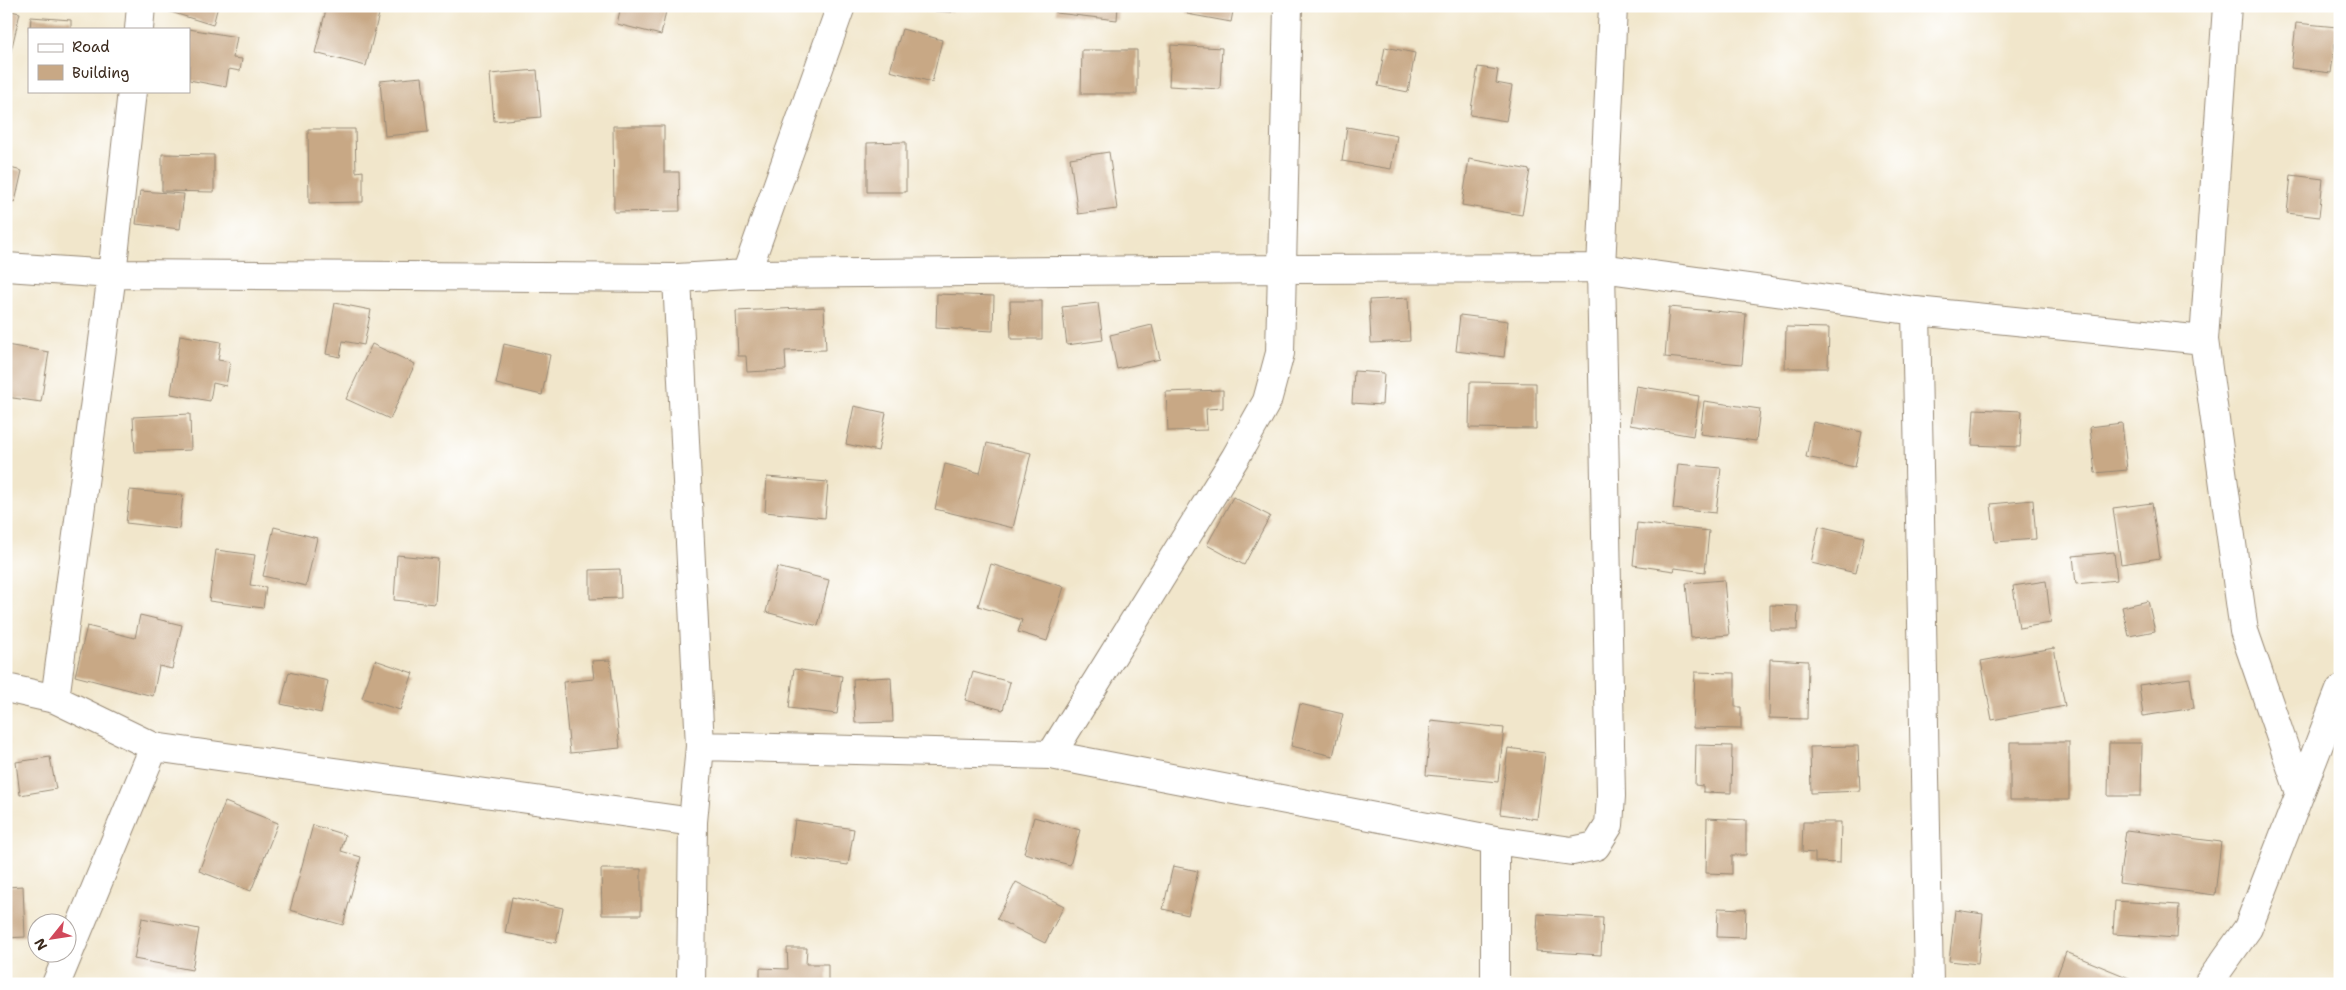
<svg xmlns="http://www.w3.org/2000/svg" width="2346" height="990" font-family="'Shantell Sans',sans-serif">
<rect width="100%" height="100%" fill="#fff"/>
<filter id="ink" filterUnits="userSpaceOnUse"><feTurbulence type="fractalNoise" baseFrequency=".02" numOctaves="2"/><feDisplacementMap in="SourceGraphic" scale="10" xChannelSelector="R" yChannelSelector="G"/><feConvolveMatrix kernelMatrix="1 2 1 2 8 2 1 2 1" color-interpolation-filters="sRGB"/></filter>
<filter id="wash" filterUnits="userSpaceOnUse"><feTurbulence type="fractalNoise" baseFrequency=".0096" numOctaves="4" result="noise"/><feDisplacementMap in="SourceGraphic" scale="20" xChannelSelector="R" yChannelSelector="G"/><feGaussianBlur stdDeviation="1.12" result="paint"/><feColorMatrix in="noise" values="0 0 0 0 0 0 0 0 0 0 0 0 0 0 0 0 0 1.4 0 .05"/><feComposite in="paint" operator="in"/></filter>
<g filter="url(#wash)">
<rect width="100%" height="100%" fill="#f1e6cb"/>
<g id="blocks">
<path fill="#c8a885" d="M151,6H218L213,25Z
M327,6H381L366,66L315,53Z
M621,6H667L661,35L617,24Z
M936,6H952V12L935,11Z
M1056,6H1118L1117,20L1056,13Z
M1189,6H1234L1231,22L1187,14Z
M6,10L20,13L7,68H6Z
M31,17L71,20V29H30Z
M2296,23L2337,27L2331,73L2291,68Z
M189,29L237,37L233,58L242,59L240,71L229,69L226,87L189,80Z
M902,29L942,40L932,82L890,71Z
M1171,45L1222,48L1220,89L1169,86Z
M1385,47L1415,53L1408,92L1378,86Z
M1082,50H1137V94H1081Z
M1478,67L1498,70L1496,83L1512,86L1506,121L1470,115Z
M537,70L541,117L494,121L490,74Z
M422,77L428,132L385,136L380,81Z
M613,126H664V172H679L680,211L614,212Z
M1347,127L1397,136L1391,169L1342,161Z
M308,129H355L356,172L363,171V202L309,203Z
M906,142V192H867V143Z
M1109,152L1117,209L1078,214L1070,158Z
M162,154L214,155V192L162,191Z
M1469,159L1530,170L1522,215L1462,205Z
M6,167L22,171L15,202L6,200Z
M2291,175L2323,179L2319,217L2287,213Z
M140,191L184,194L180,229L136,224Z
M937,294L994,296L993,331L936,328Z
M1408,298L1410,341L1371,343L1369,300Z
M1010,301H1042V339H1011Z
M335,303L371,310L364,345L343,341L340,357L326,354Z
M1098,303L1103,340L1067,345L1062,307Z
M824,307L826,350L785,351L786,370L747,372L746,356H738L736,311Z
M1669,307L1746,314L1742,364L1665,357Z
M1460,315L1508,321L1504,357L1456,351Z
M1152,325L1160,359L1117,369L1110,335Z
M1786,327L1829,328L1828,368H1785Z
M180,335L221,342L218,360L230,362L226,386L213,383L210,401L171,394Z
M372,344L415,364L390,419L346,399Z
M504,344L550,355L542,395L496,384Z
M6,345L49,352L41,402L6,397Z
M1354,371L1384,373L1382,405L1352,403Z
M1470,382L1536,383V429L1469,428Z
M1636,386L1699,396L1693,436L1630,425Z
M1223,390V408L1206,409L1207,430L1168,431L1166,392Z
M1704,401L1760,409L1756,441L1700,434Z
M854,406L886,413L878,451L846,444Z
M1974,409L2022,411L2020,447L1972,445Z
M190,414L191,450L135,452L133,417Z
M1813,422L1862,432L1855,467L1806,457Z
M2122,423L2127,470L2095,473L2090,427Z
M987,443L1031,453L1013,528L935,509L945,464L980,473Z
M1678,464L1721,468L1716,513L1673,509Z
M767,477L828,482L825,518L765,512Z
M130,490L183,495L179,529L126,523Z
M1233,497L1270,516L1244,565L1207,545Z
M2033,500L2036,539L1995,542L1991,504Z
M2152,503L2160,558L2121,564L2113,508Z
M1637,523L1709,531L1705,572L1675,568L1674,571L1633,565Z
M1819,526L1864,537L1856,573L1811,563Z
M274,527L317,538L306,586L263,576Z
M216,550L255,555L250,585L266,587L263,608L209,601Z
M2114,552L2117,580L2076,584L2073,556Z
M397,555L438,559L435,604L394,600Z
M991,564L1064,587L1047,641L1018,632L1022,620L978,606Z
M777,567L829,580L818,626L766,612Z
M620,569L621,598L590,599V570Z
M1724,580L1729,635L1691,638L1686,583Z
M2046,581L2051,623L2019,628L2013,586Z
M2148,601L2155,631L2129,636L2122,607Z
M1770,605L1798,606L1797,630H1770Z
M140,615L182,625L172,669L159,666L153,696L75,676L87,626L135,638Z
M2054,648L2065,706L1992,720L1981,661Z
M1770,659L1808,661L1807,719L1769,718Z
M375,660L413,673L400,710L362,698Z
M610,660L620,748L570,753L563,682L594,679L592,661Z
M794,669L842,676L837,714L789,708Z
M289,672L328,681L321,713L281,704Z
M973,672L1010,682L1003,710L965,700Z
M1695,672L1735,673V707H1741V729L1693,728Z
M891,677L893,722L855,723L853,679Z
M2190,678L2194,708L2143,716L2139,685Z
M1300,704L1343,714L1333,756L1291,746Z
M1431,720L1504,728L1498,782L1426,775Z
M2010,742H2069V800H2010Z
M2109,743H2142L2141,796H2108Z
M1696,745L1732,746L1731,793L1703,792V786L1695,785Z
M1858,746L1860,791L1811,793L1810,747Z
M1508,748L1545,753L1537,819L1500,814Z
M50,757L56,789L20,795L16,762Z
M225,802L278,823L251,891L199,871Z
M1034,817L1080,830L1070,865L1024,853Z
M1707,818L1746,820V855H1732V874L1706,873Z
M795,820L854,829L848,865L790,857Z
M1803,822H1841L1840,863L1815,862V853L1802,852Z
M313,825L345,835L341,851L361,857L343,925L290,910Z
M2126,830L2221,842L2215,895L2119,883Z
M1173,866L1198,871L1188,915L1163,909Z
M601,869H641V915H602Z
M1016,882L1064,906L1045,943L997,919Z
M23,886L25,937L6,938V887Z
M512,897L563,908L556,943L505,933Z
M2115,901L2179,905L2177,938L2113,934Z
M1718,908L1746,909L1745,938L1717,937Z
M1955,910L1983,914L1978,964L1949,961Z
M1538,914L1603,918L1601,955L1536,951Z
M142,918L199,929L192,970L134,959Z
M787,948H807L806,964H828V984H760V968L788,969Z
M2066,952L2134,980L2132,984H2054Z"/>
</g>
</g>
<g filter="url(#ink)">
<use href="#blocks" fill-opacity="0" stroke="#968874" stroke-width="1"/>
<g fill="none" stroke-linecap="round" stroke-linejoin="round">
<g stroke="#968874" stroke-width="30">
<path id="street" d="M2227,6L2204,340L2244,631L2300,793
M139,29L141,6
M6,267L112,274L677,278L746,274L1280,269L1601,268L1916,311L2204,340
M746,274L841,6
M677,278L700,746L693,822L691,984
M1916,311L1929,984
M6,688L55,699L154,747L693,822
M55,699L112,274L132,91
M700,746L1051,755L1495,840L1572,851L1596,846L1609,825L1611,796L1601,268L1613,6
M1051,755L1235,458L1267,401L1280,353L1288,6
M56,984L154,747
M1495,984V840
M2208,984L2248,928L2340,690"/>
</g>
<use href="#street" stroke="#fff" stroke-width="28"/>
</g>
</g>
<rect width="2346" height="990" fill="none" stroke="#fff" stroke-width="25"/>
<rect x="28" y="28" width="162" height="65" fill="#ffffff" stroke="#b1aaa5"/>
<rect x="38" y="44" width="25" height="8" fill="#ffffff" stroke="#b1aaa5"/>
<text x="72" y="52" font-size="15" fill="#3b2a1e">Road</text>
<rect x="38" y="65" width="25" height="15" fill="#c8a885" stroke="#b1aaa5"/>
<text x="72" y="78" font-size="15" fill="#3b2a1e">Building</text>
<g transform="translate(52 938) rotate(240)"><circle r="24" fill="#ffffff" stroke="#b1aaa5"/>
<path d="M0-4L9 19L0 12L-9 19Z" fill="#d1495b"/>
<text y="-8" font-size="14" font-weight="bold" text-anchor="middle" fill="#3b2a1e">N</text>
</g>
</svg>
